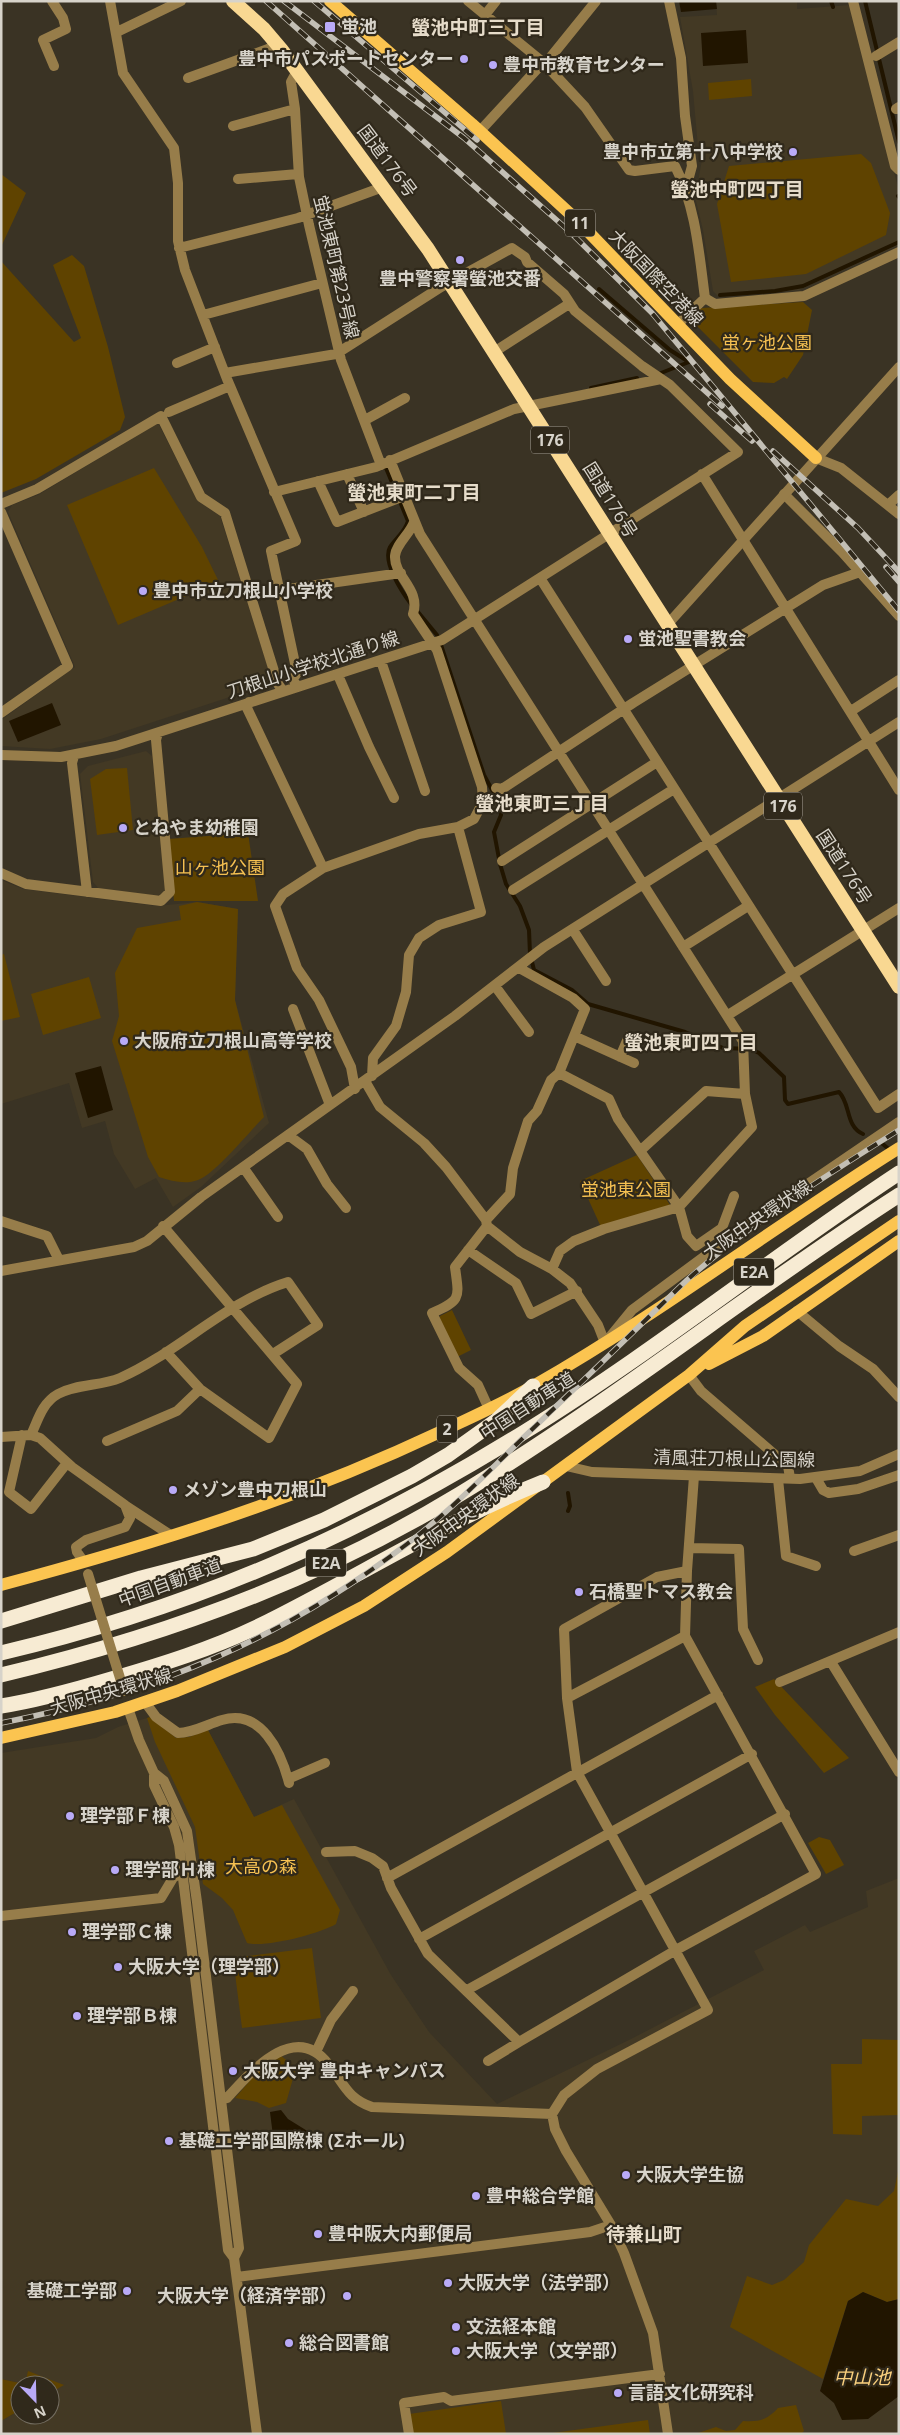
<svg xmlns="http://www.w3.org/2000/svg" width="900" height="2435" font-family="'Open Sans','Noto Sans JP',sans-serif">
<rect width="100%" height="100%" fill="#3a3324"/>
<path fill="#433924" d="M716,1H797V9L850,5L899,191V245L799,290L719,297L713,291L703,230L695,197L702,160L699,158L693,91L680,17L717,15Z
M158,423L198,501L220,516L273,683L101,739L50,749L1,746V720L75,667L8,512L12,505L38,495Z
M146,751L152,756L166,890L161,896L99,889L93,882L80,774L88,766Z
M1,880L23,889L157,906L197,902L238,909L235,1000L269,1123L201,1187L173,1207L156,1178L135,1189L114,1154L105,1121L82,1128L69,1083L1,1104Z
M150,1717L176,1738L189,1737L208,1730L254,1817L294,1799L391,1975L429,2032L497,2104L631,2039L764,1970L754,1951L805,1925L810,1932L868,1907L866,1891L899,1878V2434H1V2421L20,2410V2415H50V2385L25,2384L1,2379V1753L96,1738L118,1727Z"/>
<path fill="#5f4300" d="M751,79L752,96L709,100L708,83Z
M861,154L871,163L890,213L886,235L806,274L731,282L717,204L729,166Z
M1,174L26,193L1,247Z
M72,255L84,266L108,347L125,417L120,430L36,479L1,493L3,455L1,261L74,342L81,338L53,265Z
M803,302L812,310L803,355L787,379L784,377L774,383L753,382L690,319L702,308Z
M154,468L202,547L219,582L118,625L67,505Z
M127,768L133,830L97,835L90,779L106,769Z
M248,833L258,901H174L168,839Z
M197,902L238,909L235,1000L264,1117C249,1132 215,1174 198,1180C185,1185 172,1181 159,1177L148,1157L112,1041L119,1016L115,973L137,928L181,920L179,906Z
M4,954L20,1017L1,1021V955Z
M89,977L101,1018L43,1035L31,994Z
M637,1155L670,1205L601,1227L580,1181Z
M452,1310L471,1350L457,1357L439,1320L440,1316Z
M774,1679L849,1758L824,1773L775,1715L755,1687Z
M150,1717L176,1738L189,1737L208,1730L254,1817L282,1805L340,1910L336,1924C319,1934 265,1948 247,1943L233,1910L222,1898L203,1884L195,1827L155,1742L147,1718Z
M819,1837L830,1840L844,1865L826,1874L808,1843Z
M312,1948L321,2018L242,2028L233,1958Z
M862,2039L899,2040V2115L862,2116V2135L833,2134L831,2064H862Z
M280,2055L296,2068L286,2103L269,2108L257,2102L235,2098L255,2075Z
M899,2167V2299L887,2302L863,2292L848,2301L823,2379L730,2327L747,2276L772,2285L784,2280L804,2262L809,2245L846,2199L878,2206L894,2191Z
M28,2371L64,2385L50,2393V2385H20V2410L1,2421V2379L25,2384Z
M501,2401L506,2434H412L409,2414Z
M796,2405L804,2431L801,2434H695L716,2427L726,2431L735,2430L743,2421C759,2422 767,2420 778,2408Z
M648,2420L650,2434H545Z"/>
<path fill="#211500" d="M679,1H716L717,9L681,12Z
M746,30L748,63L703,66L701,33Z
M52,703L61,725L18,742L9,721Z
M101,1066L113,1110L88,1118L75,1073Z
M281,2110L288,2119L309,2132L311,2138C302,2145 282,2142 273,2136L270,2112Z
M863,2292L887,2302L899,2299V2396L868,2419L842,2420L834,2403L820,2391L848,2301Z"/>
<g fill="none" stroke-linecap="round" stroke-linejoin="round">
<path stroke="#211500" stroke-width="4" d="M831,1L833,7
M865,1L899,142
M898,196L899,197
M599,289L670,350L689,362
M720,295L775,291L803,286L899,242
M661,373L689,362
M591,388L637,378
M386,468L408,521C405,532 396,538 390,547C382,562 402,592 411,604
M418,612L437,635
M441,645L484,775L498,801L501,815L494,832L500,864L506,884L520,906L529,930L530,954L534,970L572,990L588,1004L685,1032L723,1048L751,1049L759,1053L784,1077L785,1100L788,1104L839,1092C851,1104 845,1126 863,1134
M879,1141L890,1150
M568,1511L570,1506L568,1493"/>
<path stroke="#977d4a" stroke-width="10" d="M52,1L63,18L66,29L43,40L54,66
M110,1L123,73L174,148L178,183V241L185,270L227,379L296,541L271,551L297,673L293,679L297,687
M468,1L544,63L585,107L629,170L635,171L675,166C696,207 699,253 705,298L677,325
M669,1L681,58L685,116L692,166L686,188
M853,1L895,166L899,170
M485,15L496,1
M119,31L181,1
M876,56L899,42
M297,71L291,82L295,109L299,177L309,225L341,360L381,465
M188,78L268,49L276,44
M896,109L899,107
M233,126L295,109
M480,131L538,68L550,58L596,1
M238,179L298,174
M179,248L298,218L383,187
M705,298L715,304L804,296L899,252
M203,315L322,283
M494,352L569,304
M177,363L215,347
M169,412L230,386
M365,420L405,398
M816,458L841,468L899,514
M390,460L420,534L743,1041L745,1094L752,1127L679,1207L604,1229L574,1241L560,1251L552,1269
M347,474L364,512
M702,474L899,790
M318,481L337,522L404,496
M274,492L376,467L514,409L661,379
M784,494L842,552L899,616
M1,504L37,489L161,416L201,497L225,513L278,684L283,691
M888,505L899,495
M1,512L68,666L1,713
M540,578L878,1108L899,1094
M281,590L401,573
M381,661L425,791
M338,675L369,747L394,798
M249,702L247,708L323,868
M851,711L899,680
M1,755L61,757L116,746L442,640L738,452L670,385L642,366L575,311L564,294L527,262L525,257L512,248L441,287L336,354L225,373
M74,756L72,763L87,892
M496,788L502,789L633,703L823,585L860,572
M502,861L657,762
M1,873L26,884L161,901L170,892L156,740L158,733
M513,890L674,789
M573,930L606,981
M683,947L748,906
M495,986L529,1032
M293,1009L330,1105
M728,1015L899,908
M574,1036L634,1063
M620,1057L629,1036
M559,1073L609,1099L618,1119L679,1207L687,1236L696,1246L722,1228L734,1196
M372,1076L373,1058L396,1026L406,992L409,955L419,938L439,925L481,912L458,827
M365,1081L380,1107L424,1143L446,1167L486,1220
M355,1089L351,1067L319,1000L297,968L275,906L283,894L323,868L419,834L458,827L474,819L483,802L482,787L437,650L413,614C421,589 394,577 395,556C396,544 410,534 414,522
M288,1135L307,1149L327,1184L346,1208
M641,1150L706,1091L745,1094
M243,1167L278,1217
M1,1221L47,1236L59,1260
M163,1226L297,1384L269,1438L200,1389L166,1352
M487,1226L520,1252L552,1269L570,1283L598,1325L605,1343L632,1310L740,1230L899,1122
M468,1250L516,1283L531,1314L577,1291
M1,1271L134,1247L147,1241L201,1197L455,1016L544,947L899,722
M797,1311L839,1346L873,1369L899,1397
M689,1375L701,1391L788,1466L790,1478
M489,1409L478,1385L459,1368L432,1313C462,1300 459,1298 455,1267L487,1226L486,1220L510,1194L513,1168L528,1121L537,1111L551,1080L559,1073L585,1009L573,998L519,968
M22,1435L9,1492L31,1509L67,1463
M31,1435C38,1420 42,1403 58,1394C76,1384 101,1386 120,1378C179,1352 226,1301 288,1282L318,1325L273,1354
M1,1437L31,1435L40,1438L72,1467L125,1505L130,1518L125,1527L86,1540L76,1547L77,1552L84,1562
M107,1441L177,1411L200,1389
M816,1478L823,1490L829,1493L858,1489L899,1475
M778,1479L786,1556L816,1566
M126,1506L172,1536
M689,1548L739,1549L743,1629L758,1660
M854,1551L899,1535
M831,1662L899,1772
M780,1682L899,1632
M567,1698L685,1636
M145,1702L156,1717L178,1733C193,1733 208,1724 222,1720C261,1708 281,1752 289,1783
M128,1708L139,1740L154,1773V1785L174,1827L179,1845L228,2250L234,2258L257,2434
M154,1773L164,1781L187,1831L197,1902L239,2248L234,2258
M288,1779L325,1763
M326,1852L355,1851L372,1858L383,1866L391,1888L428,1954L519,2042L676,1950L816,1874L685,1636L687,1571L694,1476
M387,1878L718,1695
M1,1916L161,1898L173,1878L185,1869
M419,1939L752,1754
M467,1990L785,1814
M316,2052L331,2020L353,1991
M488,2061L519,2042
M221,2099L227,2098C252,2071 295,2020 329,2065C345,2085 347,2098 372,2107L552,2114L555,2129L566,2151L611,2225L624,2253L653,2333L668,2434
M552,2114L564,2095L597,2069L708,2010L577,1772L567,1698L564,1629L657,1577L687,1571
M237,2277L590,2232L611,2225
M409,2434L404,2403L444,2397L451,2401L660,2374"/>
<path stroke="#977d4a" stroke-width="10" d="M667,625L899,367
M566,1466L592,1472L800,1479L860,1471L899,1454"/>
<path stroke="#fbc450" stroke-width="12" d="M330,1L472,124L579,222L730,379L816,458
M709,1364L763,1336L899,1241
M1,1585C154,1544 296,1500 440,1432C472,1417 504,1403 535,1385C661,1313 776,1225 899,1148
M1,1738L115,1712L177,1691L285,1647L364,1606L447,1552L689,1375L745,1326L899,1221"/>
<path stroke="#f9d892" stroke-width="14" d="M233,1L264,29L281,49L428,249L899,987"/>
<path stroke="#f7ebd3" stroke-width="15" d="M1,1621L141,1578L253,1549L324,1520L412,1476L448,1455L497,1420L533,1386
M1,1653C193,1608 359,1535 526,1431C654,1352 773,1256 899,1173
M1,1675C161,1637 319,1580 460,1494C612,1402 750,1291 899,1195
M1,1706C40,1700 78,1689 115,1678C163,1664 211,1649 257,1627C353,1580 443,1522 543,1482"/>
<g stroke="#c3bfb5" stroke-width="5.5">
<path id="rail" d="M266,1L722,406
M284,1L464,138L569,231L652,313L899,611
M314,1L477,140
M710,404L752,441
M773,451L858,528L899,572
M886,567L899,582
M1,1723C155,1693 282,1639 407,1544C449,1512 486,1474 524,1437C579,1385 633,1332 687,1280C752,1222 825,1176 899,1130"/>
</g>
<use href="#rail" stroke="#30291b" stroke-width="4" stroke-dasharray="11" stroke-linecap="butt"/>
<path stroke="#977d4a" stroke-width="10" d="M88,1574L124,1691"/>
</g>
<g fill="#b9aaf7" stroke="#30291b" stroke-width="2">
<rect x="324" y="21" width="12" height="12" rx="2.5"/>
<circle cx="464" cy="59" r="5"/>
<circle cx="493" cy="65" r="5"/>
<circle cx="793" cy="152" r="5"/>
<circle cx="460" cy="260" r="5"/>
<circle cx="143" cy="591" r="5"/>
<circle cx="628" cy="639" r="5"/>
<circle cx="123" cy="828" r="5"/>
<circle cx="124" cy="1041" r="5"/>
<circle cx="173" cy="1490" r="5"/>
<circle cx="579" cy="1592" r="5"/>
<circle cx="70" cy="1816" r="5"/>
<circle cx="115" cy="1870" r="5"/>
<circle cx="72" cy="1932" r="5"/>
<circle cx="118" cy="1967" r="5"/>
<circle cx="77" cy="2016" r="5"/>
<circle cx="233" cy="2071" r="5"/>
<circle cx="169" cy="2141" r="5"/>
<circle cx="626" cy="2175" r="5"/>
<circle cx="476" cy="2196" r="5"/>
<circle cx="318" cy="2234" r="5"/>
<circle cx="448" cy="2283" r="5"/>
<circle cx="127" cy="2291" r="5"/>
<circle cx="347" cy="2296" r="5"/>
<circle cx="456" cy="2327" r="5"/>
<circle cx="289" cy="2343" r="5"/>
<circle cx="456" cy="2351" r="5"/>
<circle cx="618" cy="2393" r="5"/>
</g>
<g text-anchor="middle" stroke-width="4.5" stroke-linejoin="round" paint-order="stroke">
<g fill="#30291b" stroke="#a5a096" stroke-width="1">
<rect x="565" y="209.5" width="30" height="27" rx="4"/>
<rect x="531" y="426.5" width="38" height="27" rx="4"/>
<rect x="764" y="792.5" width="38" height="27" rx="4"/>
<rect x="734" y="1258.5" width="40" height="27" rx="4"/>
<rect x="437" y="1415.5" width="20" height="27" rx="4"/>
<rect x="306" y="1549.5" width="40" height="27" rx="4"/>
</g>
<g font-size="16" font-weight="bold" fill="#d7d3ca">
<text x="580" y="229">11</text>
<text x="550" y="446">176</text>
<text x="783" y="812">176</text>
<text x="754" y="1278">E2A</text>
<text x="447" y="1435">2</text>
<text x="326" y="1569">E2A</text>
</g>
<g font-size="18" font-weight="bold" fill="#d7d3ca" stroke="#30291b" text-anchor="start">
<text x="341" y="33">蛍池</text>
<text x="454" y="65" text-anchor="end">豊中市パスポートセンター</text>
<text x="503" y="71">豊中市教育センター</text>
<text x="783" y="158" text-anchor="end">豊中市立第十八中学校</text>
<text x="460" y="285" text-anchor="middle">豊中警察署螢池交番</text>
<text x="153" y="597">豊中市立刀根山小学校</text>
<text x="638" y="645">蛍池聖書教会</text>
<text x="133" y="834">とねやま幼稚園</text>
<text x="134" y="1047">大阪府立刀根山高等学校</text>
<text x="183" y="1496">メゾン豊中刀根山</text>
<text x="589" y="1598">石橋聖トマス教会</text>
<text x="80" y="1822">理学部Ｆ棟</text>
<text x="125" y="1876">理学部Ｈ棟</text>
<text x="82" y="1938">理学部Ｃ棟</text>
<text x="128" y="1973">大阪大学（理学部）</text>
<text x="87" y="2022">理学部Ｂ棟</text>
<text x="243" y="2077">大阪大学 豊中キャンパス</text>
<text x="179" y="2147">基礎工学部国際棟 (Σホール)</text>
<text x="636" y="2181">大阪大学生協</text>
<text x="486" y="2202">豊中総合学館</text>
<text x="328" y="2240">豊中阪大内郵便局</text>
<text x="458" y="2289">大阪大学（法学部）</text>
<text x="117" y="2297" text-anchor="end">基礎工学部</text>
<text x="337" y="2302" text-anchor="end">大阪大学（経済学部）</text>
<text x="466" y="2333">文法経本館</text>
<text x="299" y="2349">総合図書館</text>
<text x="466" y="2357">大阪大学（文学部）</text>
<text x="628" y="2399">言語文化研究科</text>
</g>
<g font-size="18" fill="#d7d3ca" stroke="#30291b">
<text transform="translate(387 161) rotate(53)" y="6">国道176号</text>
<text transform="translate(336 267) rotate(77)" y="6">蛍池東町第23号線</text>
<text transform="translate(656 278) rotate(46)" y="6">大阪国際空港線</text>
<text transform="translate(610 500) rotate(58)" y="6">国道176号</text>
<text transform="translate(313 665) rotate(-18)" y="6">刀根山小学校北通り線</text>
<text transform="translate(844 867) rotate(57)" y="6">国道176号</text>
<text transform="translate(757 1220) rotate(-34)" y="6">大阪中央環状線</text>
<text transform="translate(528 1406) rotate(-33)" y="6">中国自動車道</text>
<text transform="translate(734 1459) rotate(1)" y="6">清風荘刀根山公園線</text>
<text transform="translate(466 1515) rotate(-36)" y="6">大阪中央環状線</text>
<text transform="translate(170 1583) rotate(-20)" y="6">中国自動車道</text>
<text transform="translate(111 1692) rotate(-16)" y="6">大阪中央環状線</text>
</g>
<g font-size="18" fill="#f5c051" stroke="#30291b">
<text x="767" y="349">蛍ヶ池公園</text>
<text x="220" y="874">山ヶ池公園</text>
<text x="626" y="1196">蛍池東公園</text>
<text x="261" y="1873">大高の森</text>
</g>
<g font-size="19" font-weight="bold" fill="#e6dcca" stroke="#30291b">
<text x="478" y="34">螢池中町三丁目</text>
<text x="737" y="196">螢池中町四丁目</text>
<text x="414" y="499">螢池東町二丁目</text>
<text x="542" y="810">螢池東町三丁目</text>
<text x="691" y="1049">螢池東町四丁目</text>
<text x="644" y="2241">待兼山町</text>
</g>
<g font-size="19" font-style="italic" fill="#f9cf7d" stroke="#30291b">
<text x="862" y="2384">中山池</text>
</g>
</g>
<rect width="900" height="2435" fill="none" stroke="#d7d3ca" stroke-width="5"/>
<g transform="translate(35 2400) rotate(157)"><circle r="24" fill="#30291b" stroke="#736d61"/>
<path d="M0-4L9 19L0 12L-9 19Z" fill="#b9aaf7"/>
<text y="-8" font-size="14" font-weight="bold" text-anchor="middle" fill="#d7d3ca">N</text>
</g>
</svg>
